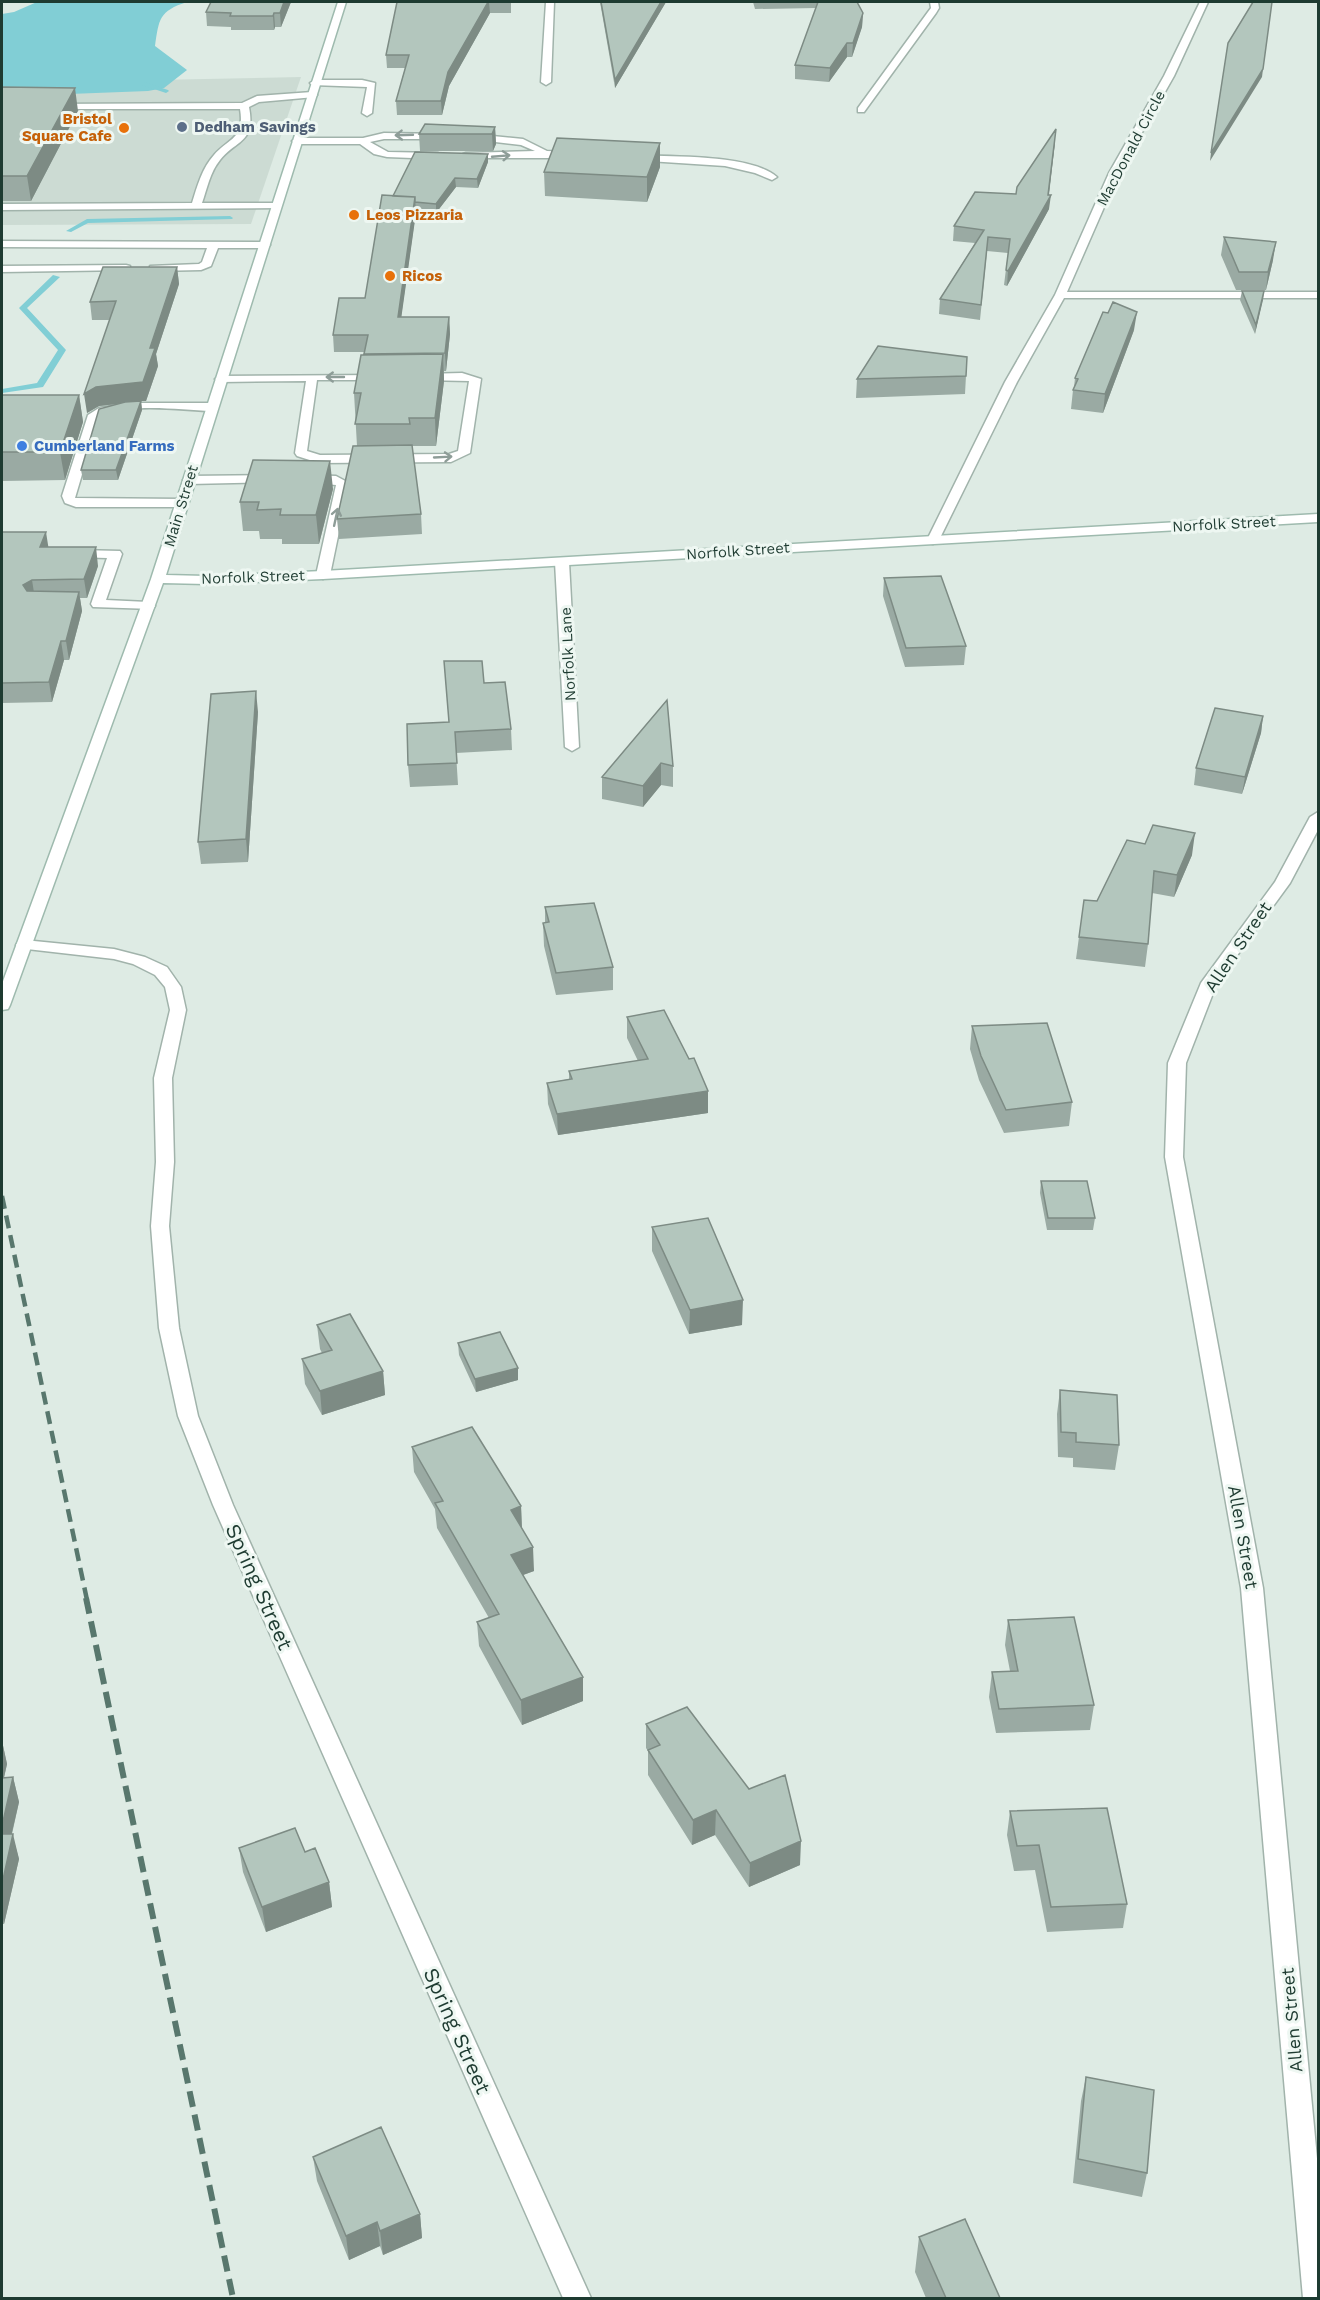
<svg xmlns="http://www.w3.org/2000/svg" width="1320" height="2300" font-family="'Work Sans',sans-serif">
<rect width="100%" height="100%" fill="#deebe4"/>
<path fill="#ccdbd3" d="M301,77L251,224L2,225V83Z"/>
<path fill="#81ced5" d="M37,2H187C159,11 159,19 155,46L187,70L164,88L148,91L17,96L2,93V14L14,12Z"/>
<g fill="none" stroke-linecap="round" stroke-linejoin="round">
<path fill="#81ced5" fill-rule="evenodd" d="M144,82L168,90L169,91L166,93L142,85Z
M230,216L233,218L232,219L88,223L71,232L66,231L87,219Z
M53,275L60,277L27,308L66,350L43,387L2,393V389L37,383L58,350L19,308Z"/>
<g stroke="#a1b3ab" stroke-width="3">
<path id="service" d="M315,80H362L375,83L372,113L367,116L362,113L367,87L312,85L310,83Z
M312,92L317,95L315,97L259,102L249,107C256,143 236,140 220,160C210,172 207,189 202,203H276L280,204V208L2,210V204L192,203C197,187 202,168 214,155C229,138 245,139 240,109H54L49,106L51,104L242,103L257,96Z
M384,133L445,134V138L442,139H384L370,142L388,152L438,153L443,156L438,159L387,157L374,154L360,144H297L292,141L297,138H363Z
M473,134L523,139L547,151L576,152L581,155L576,158H463V154L466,153L535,151L521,145L470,139V135Z
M636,155C671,157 751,154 777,177L772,180L755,173L725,166L633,160L631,158Z
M2,241L265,242L270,245L265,248H218L211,266L201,270L154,271L150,270V266L199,264L202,262L207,248L2,247Z
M126,265L130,266V270L2,272V266Z
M462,373L481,379L470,453L451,462L319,463L297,456L295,453L306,381L221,382L215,379L221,376L383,375L385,377L379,380H317L307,451L320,455L449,454L458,451L469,381L422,380L416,377L422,374Z
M133,403H212L218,407L212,411C177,410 132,402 99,417L75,498L182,499L188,503L182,507H76L65,503L62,496L88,415L99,408Z
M270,475L274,476L276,479L274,482L189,484L183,480L189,476Z
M307,475L336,476L349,483L330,575L323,579L316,575L336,485L303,482L301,479Z
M79,550L120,551L122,554L106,600L148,602L155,606L153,609L93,607L91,604L107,558L74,557L72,554Z"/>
</g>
<g stroke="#a1b3ab" stroke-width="3">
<path id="minor" d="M546,2H554L551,82L546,85L541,82Z
M930,2H938L939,8L936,13L864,112H858V108L928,12L931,8Z
M1200,2H1208L1174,76L1119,173L1067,292H1318V298H1064L1017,382L939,540L933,544L928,543L927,540L1005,382L1055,295L1109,173L1164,76Z
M562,558L569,562L579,747L572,751L565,747L555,562Z
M1318,812V830L1290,883L1217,983L1186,1063L1183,1157L1263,1588L1318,2169V2298H1303L1241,1588L1165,1157L1168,1063L1201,983L1275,882L1310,817Z
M24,940L114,949L145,957L167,967L181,987L186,1010L172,1078L174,1162L169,1226L179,1328L198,1416L233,1505L591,2298H563L213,1505L178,1416L159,1328L151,1226L156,1162L154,1078L170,1010L165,987L155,975L133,964L114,959L18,948L16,945L18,942Z"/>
</g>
<g stroke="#9ebaae" stroke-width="3">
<path id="secondary" d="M338,2H346L166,575L206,576L323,571L1318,514V522L323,579L206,584L163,583L10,1005L8,1009L2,1010V984L151,579Z"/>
</g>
<use href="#service" fill="#fff" fill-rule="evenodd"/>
<use href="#minor" fill="#fff" fill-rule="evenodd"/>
<use href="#secondary" fill="#fff" fill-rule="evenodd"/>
<path stroke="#58776d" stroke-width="4.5" stroke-dasharray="13 7" stroke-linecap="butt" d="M2,1196L87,1600"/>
<path stroke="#58776d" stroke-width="6" stroke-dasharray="16 8" stroke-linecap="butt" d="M86,1598L233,2298"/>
</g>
<path fill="#9aaaa3" d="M211,2H291L281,27H275L274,30H231V27L207,26L206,12Z
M397,2H511V13H490L449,86L442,115H397L396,101L405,68H387L386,55Z
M600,2H666L615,88Z
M753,2H857L863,13L862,27L852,57H847L829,82L795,79V65L816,8L755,9Z
M2,87L78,111L31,201H2Z
M495,127L496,144L493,151H420L419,134Z
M1055,142L1049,195V209L1007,286L1004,285L1008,253L987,251L980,320L939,314L940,299L975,243L953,241L954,226L1016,194Z
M488,154V162L478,188L456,187L436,213L416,211L401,317H449L450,334L446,371H444V381L436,446H412L421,514L422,534L339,539L337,519L357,446L354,393L364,352H334L333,335L365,298L393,196Z
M660,167L647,202L545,196L544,172Z
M1224,237L1273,260L1266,290H1236L1221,255Z
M177,267L179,284L156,354L158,366L146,401H141L142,410L118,480H83L81,470L120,404L99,406L87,413L110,320H92L90,302Z
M1242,291H1264L1255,334L1240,300Z
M1134,330L1103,413L1071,409L1073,390L1074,387L1075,378Z
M967,357L965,394L856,398L857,379Z
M2,395H79L83,422L65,480L2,481Z
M333,489L319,544H282V539H260L259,531H243L240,502Z
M2,532L48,547L98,566L87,598H80L82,611L69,660H64L52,702L2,703Z
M884,578L966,646L964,665L905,667L883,596Z
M444,661L484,683L511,729L512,750L456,753L458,785L410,787L408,765L449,722Z
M667,700L673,766V787L661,785L643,807L602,799V777Z
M258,712L248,862L201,864L198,842Z
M1263,716L1261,733L1242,794L1194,785L1196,768Z
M1127,840L1192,855L1174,897L1152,893L1148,944L1145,967L1076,959L1084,900L1097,901Z
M545,907L613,967V990L556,995L544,946L543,923H545Z
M627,1017L689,1059L708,1091V1113L558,1135L548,1104L547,1083L569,1079V1071L638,1061L627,1038Z
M972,1026L1072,1102L1069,1126L1004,1133L979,1080L970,1049Z
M1041,1181L1095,1218L1093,1230H1047L1040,1193Z
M652,1227L742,1325L689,1334L652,1251Z
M317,1325L383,1371L385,1395L322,1415L305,1384L302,1359L322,1353L320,1349Z
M458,1343L518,1380L476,1392L459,1355Z
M1060,1390L1119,1445L1115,1470L1073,1467V1458L1058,1457L1057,1414Z
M412,1447L521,1506L522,1529L534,1571L523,1575L583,1701L522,1725L479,1646L477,1622L489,1618L437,1528L435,1509L414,1472Z
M1008,1620L1094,1705L1090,1730L996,1733L989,1697L992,1672L1010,1671L1005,1645Z
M646,1724L800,1865L749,1887L715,1835L692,1845L648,1775V1751L646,1748Z
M2,1741L7,1764L4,1778L13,1777L19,1802L12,1834L19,1859L4,1924H2Z
M1010,1811L1127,1904L1123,1928L1047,1932L1035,1870L1014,1871L1007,1835Z
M239,1848L305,1852L329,1882L332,1907L266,1932L243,1872Z
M1086,2077L1147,2173L1142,2197L1073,2183L1081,2101Z
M313,2157L420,2214L422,2238L383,2255L380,2246L349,2260L317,2181Z
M919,2237L1000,2298H926L915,2272Z"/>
<path fill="#7d8b84" d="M284,2H291L281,27L280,13Z
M488,2H489L490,13L449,86L442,115L441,101L448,72Z
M661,2H666L615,88V80Z
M274,13L275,27L274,30L273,16Z
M863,13L862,27L852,57L853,43Z
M847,43V57L829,82L830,68Z
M1263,69L1262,77L1210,161L1211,153Z
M75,88L78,111L31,201L27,176Z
M495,127L496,144L493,151L492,134Z
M1055,142L1048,200L1051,195L1049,209L1007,286L1008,271Z
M660,143V167L647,202V177Z
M488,154V162L478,188L477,179Z
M455,178L456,187L436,213V204Z
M415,197L416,213L399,334L398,317Z
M1276,242L1273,260L1266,290L1268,272Z
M177,267L179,284L156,354L158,366L146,401H141L142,410L118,480L116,470L141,401L99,406L87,413L84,394L150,348Z
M1264,291L1263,300L1255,334L1256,325Z
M1137,312L1134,330L1103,413L1105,394Z
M449,317L450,334L446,371L445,353Z
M443,354L444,381L436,446L435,418Z
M79,395L83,422L65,480L60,452Z
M330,461L333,489L319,544L316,515Z
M46,532L49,551L40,547Z
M96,547L98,566L87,598L84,579Z
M32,580L35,599L26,604L23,585Z
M79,592L82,611L69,660L66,641Z
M61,641L64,660L52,702L49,682Z
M256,691L258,712L248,862L246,839Z
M1263,716L1261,733L1242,794L1245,777Z
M661,763V785L643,807V786Z
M1195,833L1192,855L1174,897L1177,875Z
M708,1091V1113L558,1135L557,1114Z
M743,1300L742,1325L689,1334L690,1310Z
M518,1368V1380L476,1392L475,1379Z
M383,1371L385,1395L322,1415L320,1391Z
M521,1506L522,1531L511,1510Z
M533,1547L534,1571L512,1579L511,1555Z
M583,1677V1701L522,1725L521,1700Z
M2,1741L7,1764L2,1786Z
M13,1777L19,1802L6,1858L2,1841V1826Z
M716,1810L715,1835L692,1845L693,1820Z
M13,1834L19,1859L4,1924L2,1914V1884Z
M801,1841L800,1865L749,1887L750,1863Z
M329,1882L332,1907L266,1932L262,1907Z
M420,2214L422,2238L383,2255L380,2231Z
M377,2222L380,2246L349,2260L346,2236Z"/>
<path fill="#b3c6bd" stroke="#7d8b84" stroke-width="1.5" d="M211,2H284L280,13H274L273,16H230L231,13L206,12Z
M397,2H488L448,72L441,101H396L409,55H386Z
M601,2H661L615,80Z
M818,2H857L863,13L853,43H847L830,68L795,65Z
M1253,2H1272L1263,69L1211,153L1228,43Z
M2,87L75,88L27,176H2Z
M425,124L495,127L492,134H419Z
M1056,129L1048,195H1051L1008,271L1006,270L1010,239L988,237L981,305L940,299L984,230L954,226L975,192L1016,194L1017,187Z
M557,138L660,143L647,177L544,172Z
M415,152L488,154L477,179L455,178L436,204L415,202V197L393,196Z
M382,195L415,197L398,317H449L445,353L364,354L368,335H333L339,298H365Z
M1224,237L1276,242L1268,272H1239Z
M103,267H177L150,348H155L143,382L96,387L84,394L116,301L90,302Z
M1242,291H1264L1256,325Z
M1113,302L1137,312L1105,394L1073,390L1078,379L1075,378L1103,312L1108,313Z
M878,346L967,357L966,376L857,379Z
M443,354L435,418H409L410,424H355L361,393H354L361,355Z
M2,395H79L60,452H2Z
M141,401L116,470H81L99,409L125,402Z
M412,445L421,514L337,519L353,446Z
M253,460L330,461L316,515H280L281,509L257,510L259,502H240Z
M2,532H46L40,547H96L84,579L32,580L23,585L27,591L79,592L66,641H61L49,682L2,683Z
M941,576L966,646L906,648L884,578Z
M444,661H482L484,683L505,682L511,729L455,732L457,763L408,765L407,724L449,722Z
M256,691L246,839L198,842L211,694Z
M667,700L673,766L661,763L643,786L602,777Z
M1215,708L1263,716L1245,777L1196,768Z
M1153,825L1195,833L1177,875L1154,871L1148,944L1079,937L1084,900L1097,901L1127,840L1145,844Z
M594,903L613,967L556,973L543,923L549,922L545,907Z
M664,1010L689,1059L694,1058L708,1091L557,1114L547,1083L572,1079L569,1071L648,1059L627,1017Z
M1047,1023L1072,1102L1006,1110L981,1056L972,1026Z
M1041,1181H1087L1095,1218H1048Z
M708,1218L743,1300L690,1310L652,1227Z
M350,1314L383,1371L320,1391L302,1359L332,1350L317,1325Z
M500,1332L518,1368L475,1379L458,1343Z
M1060,1390L1117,1395L1119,1445L1076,1442V1433L1061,1432Z
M472,1427L521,1506L511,1510L533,1547L511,1555L583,1677L521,1700L477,1622L499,1614L435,1503L443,1501L412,1447Z
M1074,1617L1094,1705L999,1709L992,1672L1018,1671L1008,1620Z
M687,1707L749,1789L785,1775L801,1841L750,1863L716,1810L693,1820L648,1750L660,1745L646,1724Z
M13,1777L2,1826V1778Z
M1107,1808L1127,1904L1051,1907L1039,1845L1017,1846L1010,1811Z
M295,1828L305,1852L315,1848L329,1882L262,1907L239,1848Z
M2,1834H13L2,1884Z
M1086,2077L1154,2090L1147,2173L1078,2159Z
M381,2127L420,2214L380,2231L377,2222L346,2236L313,2157Z
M965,2219L1000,2298H946L919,2237Z"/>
<defs><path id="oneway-shaft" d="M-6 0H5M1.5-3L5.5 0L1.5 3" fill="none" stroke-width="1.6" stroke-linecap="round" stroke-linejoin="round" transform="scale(1.5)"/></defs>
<g stroke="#8e9d98">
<use href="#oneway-shaft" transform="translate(404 135) rotate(178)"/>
<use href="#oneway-shaft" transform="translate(501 156) rotate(-5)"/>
<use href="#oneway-shaft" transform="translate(335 377) rotate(180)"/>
<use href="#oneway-shaft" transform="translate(443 457) rotate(-3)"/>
<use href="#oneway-shaft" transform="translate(336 517) rotate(-78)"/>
</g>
<circle fill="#5c6f8a" stroke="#eef7f2" stroke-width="2" cx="182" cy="127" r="6"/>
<g fill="#e8710a" stroke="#eef7f2" stroke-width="2">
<circle cx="124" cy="128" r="6"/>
<circle cx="354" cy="215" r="6"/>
<circle cx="390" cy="276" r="6"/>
</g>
<circle fill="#3f7fe0" stroke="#eef7f2" stroke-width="2" cx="22" cy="446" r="6"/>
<g text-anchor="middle" stroke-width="6" stroke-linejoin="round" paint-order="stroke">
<g font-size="15" font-weight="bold" fill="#c56008" stroke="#eef7f2" text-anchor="start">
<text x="112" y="124" text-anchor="end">Bristol<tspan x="112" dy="17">Square Cafe</tspan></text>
<text x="366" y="220">Leos Pizzaria</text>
<text x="402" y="281">Ricos</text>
</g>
<g font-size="15" font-weight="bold" fill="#4e5e75" stroke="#eef7f2" text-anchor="start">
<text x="194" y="132">Dedham Savings</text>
</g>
<g font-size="15" fill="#1e3b31" stroke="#eef7f2">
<text transform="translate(1131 148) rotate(-62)" y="5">MacDonald Circle</text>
<text transform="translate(181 506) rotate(-73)" y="5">Main Street</text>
<text transform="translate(1224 524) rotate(-3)" y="5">Norfolk Street</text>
<text transform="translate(738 551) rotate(-4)" y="5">Norfolk Street</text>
<text transform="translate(253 577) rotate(-2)" y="5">Norfolk Street</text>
<text transform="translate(568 654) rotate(-93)" y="5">Norfolk Lane</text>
</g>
<g font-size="15" font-weight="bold" fill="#366cbe" stroke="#eef7f2" text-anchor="start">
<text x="34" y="451">Cumberland Farms</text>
</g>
<g font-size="18" fill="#1e3b31" stroke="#eef7f2">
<text transform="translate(1238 947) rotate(-56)" y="6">Allen Street</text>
<text transform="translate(1243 1537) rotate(80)" y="6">Allen Street</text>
<text transform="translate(1292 2020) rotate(-95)" y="6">Allen Street</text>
</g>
<g font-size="21" fill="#1e3b31" stroke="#eef7f2">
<text transform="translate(259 1587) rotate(66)" y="7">Spring Street</text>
<text transform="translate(457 2031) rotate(66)" y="7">Spring Street</text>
</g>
</g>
<rect width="1320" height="2300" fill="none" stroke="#1e3b31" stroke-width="6"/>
</svg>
